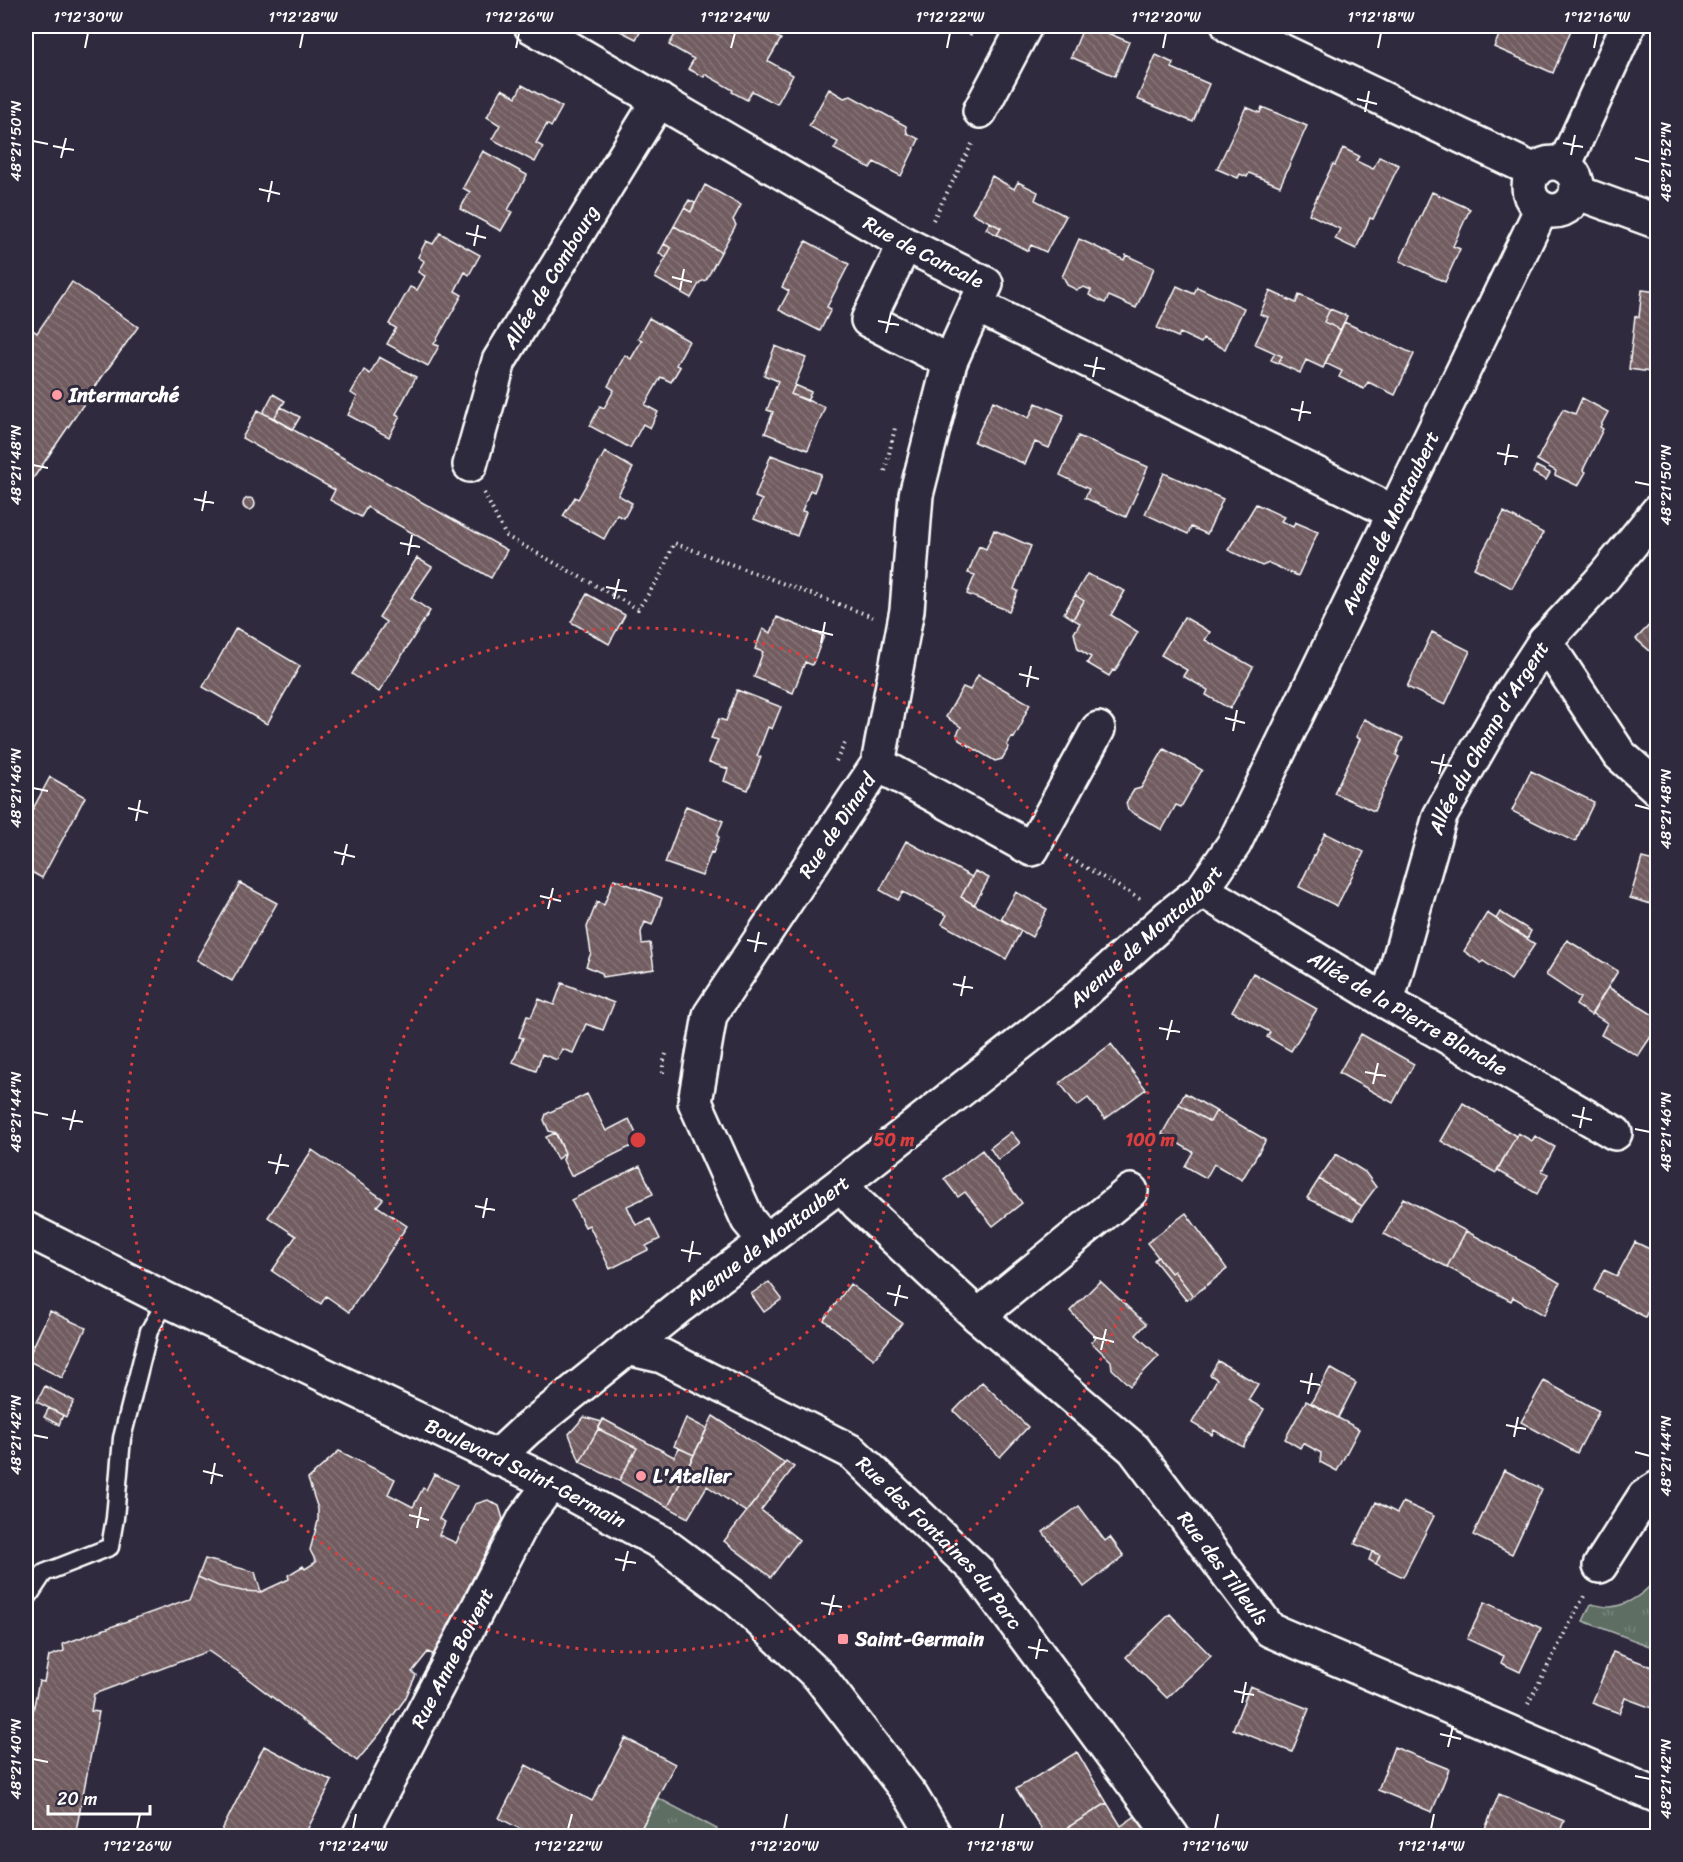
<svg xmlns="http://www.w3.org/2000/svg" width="1683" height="1862" font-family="Sriracha,sans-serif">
<defs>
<pattern id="grass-tufts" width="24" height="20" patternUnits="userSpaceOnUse" patternTransform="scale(1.5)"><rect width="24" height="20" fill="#5f6e64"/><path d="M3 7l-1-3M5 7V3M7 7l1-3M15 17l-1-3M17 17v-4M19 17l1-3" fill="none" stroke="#77847b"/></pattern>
<pattern id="building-back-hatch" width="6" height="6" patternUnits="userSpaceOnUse" patternTransform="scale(1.5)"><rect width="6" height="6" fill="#715b60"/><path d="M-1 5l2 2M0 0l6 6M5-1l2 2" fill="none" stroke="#867478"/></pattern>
</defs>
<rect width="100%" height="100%" fill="#2f2a3d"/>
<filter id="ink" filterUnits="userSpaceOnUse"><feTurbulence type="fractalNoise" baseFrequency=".0167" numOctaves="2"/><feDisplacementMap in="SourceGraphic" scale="12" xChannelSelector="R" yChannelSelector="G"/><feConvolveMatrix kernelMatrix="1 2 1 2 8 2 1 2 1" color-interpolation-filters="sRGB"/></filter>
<g filter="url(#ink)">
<path fill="url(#grass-tufts)" stroke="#afb6b2" stroke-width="1.5" d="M1657,1577V1649L1583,1621L1591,1604C1597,1605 1604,1607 1610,1607C1628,1606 1648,1591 1657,1577Z
M658,1798L717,1829L712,1836H637Z"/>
<path fill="url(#building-back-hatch)" stroke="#fff" stroke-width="1.5" d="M618,26H644L636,39L616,29Z
M680,26H704L710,29L712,26H757L781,39L768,61L793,75L777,104L752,91L747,100L732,92L733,90L705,74L704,77L688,69L694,59L669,45Z
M954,26H976L971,35Z
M1084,26H1091L1129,42L1115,76L1071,57Z
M1503,26H1562L1571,30L1553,73L1494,47Z
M1156,55L1173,63L1172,68L1209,84L1193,122L1137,99Z
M522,85L562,107L551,127L547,124L536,143L543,147L535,162L492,139L500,125L487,117L502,89L516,97Z
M829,89L844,98L851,96L906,126L907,133L919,139L901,176L874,162L870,168L834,149L838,142L809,126Z
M1246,107L1260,113L1262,107L1307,126L1280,186L1249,173L1247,177L1240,174L1238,178L1217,169Z
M1658,113V131L1650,127Z
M1343,148L1359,156L1356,161L1373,169L1379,157L1399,165L1373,219L1370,218L1356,249L1335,239L1340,229L1309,214L1333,164L1335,165Z
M483,151L527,175L508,210L512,212L501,231L460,209L470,192L463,188Z
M992,176L1014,189L1018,182L1038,192L1035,200L1066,216L1046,252L1031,245L1028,251L997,235L1001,228L972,213Z
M705,185L741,205L733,220L736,225L721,252L674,226L684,208L691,212Z
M1432,192L1470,209L1453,246L1460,249L1445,282L1400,261Z
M689,200L695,203L691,212L684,208Z
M990,222L1001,228L997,235L986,229Z
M674,226L721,252L706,280L700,282L691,298L655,278L671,248L664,244Z
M440,233L480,255L469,275L465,272L455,291L462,295L434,344L439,346L428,366L387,344L396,328L389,324L410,287L417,290L425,276L418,272L424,261L418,257L426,241L433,244Z
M1079,239L1124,260L1126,255L1154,268L1136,308L1109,296L1105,303L1089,295L1091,290L1084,287L1077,290L1067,285L1064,278L1062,277Z
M806,241L849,264L827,307L831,309L820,331L779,310L789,291L782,287Z
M664,244L671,248L666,258L659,253Z
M72,282L138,327L102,377L26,489V325L37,333Z
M1177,286L1194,294L1197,287L1244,308L1225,349L1203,339L1201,343L1180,333L1178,337L1157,328Z
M1642,290L1658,292V373L1629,369L1635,316L1639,317Z
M1270,291L1296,303L1299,295L1330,309L1324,322L1341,330L1323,368L1306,360L1300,373L1278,363L1282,356L1255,344L1268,317L1260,314Z
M1330,309L1347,316L1341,330L1324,322Z
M649,318L689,341L676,365L680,367L671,382L661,377L645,405L658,412L650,428L643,424L630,448L590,426L600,406L604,408L614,390L608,386L625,355L631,359L642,340L638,338Z
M1344,322L1414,354L1395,395L1368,382L1364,389L1339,377L1342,371L1325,363Z
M775,346L806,358L791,394L825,407L808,450L765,433L773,412L767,410L778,381L764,375Z
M1275,353L1282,356L1278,363L1271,360Z
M379,357L416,377L396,414L400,416L389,437L348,415L357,397L351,393L364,370L370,374Z
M795,385L811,392L807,401L791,394Z
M273,394L285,401L274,418L263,413Z
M1582,398L1608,412L1600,427L1603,429L1583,470L1586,472L1578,486L1555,475L1556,471L1537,460L1563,409L1575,414Z
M993,401L1029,418L1036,403L1064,415L1049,448L1035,442L1025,464L974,442Z
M281,407L300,417L293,429L274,418Z
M258,410L507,550L491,578L367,507L361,517L330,500L335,490L242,438Z
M1078,436L1148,467L1126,517L1085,498L1089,489L1060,475Z
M605,452L633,468L618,495L632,503L624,518L617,515L604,539L563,516L575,497L578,499Z
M771,455L821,474L814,492L810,490L802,511L806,512L797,536L754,519L762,500L755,497Z
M1536,466L1550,473L1546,480L1533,473Z
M1164,473L1223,499L1207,534L1191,527L1188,534L1145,514Z
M243 504a6 6 0 1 1 12 0a6 6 0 1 1-12 0Z
M1256,504L1284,517L1281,521L1293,527L1295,522L1318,532L1298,576L1269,563L1262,566L1228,550Z
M1504,512L1543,533L1512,588L1474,568Z
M994,530L1031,546L1014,589L1018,591L1009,611L967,594L975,575L968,573L979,546L986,549Z
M417,558L432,567L411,598L430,611L379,692L352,674L386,622L379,617Z
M1087,574L1125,591L1111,615L1138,632L1115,671L1113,670L1109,676L1087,663L1091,657L1078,649L1074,633L1080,623L1073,619L1084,601L1075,595Z
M587,594L625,615L609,644L571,622Z
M1075,595L1084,601L1073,619L1064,613Z
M1658,616V658L1636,639Z
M777,617L824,636L812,665L805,662L793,693L754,677L763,652L755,649L763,629L771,633Z
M1184,617L1210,632L1205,640L1253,667L1230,709L1206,695L1208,690L1183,676L1187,670L1161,655Z
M236,628L300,666L267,724L203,687Z
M1432,632L1470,651L1445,705L1407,687Z
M978,675L1030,704L1022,721L1023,722L1014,738L1012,737L1007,745L1009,747L1002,759L995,761L959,740L957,734L961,727L946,717L963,687L970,690Z
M737,690L781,707L772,729L768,727L757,756L761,757L748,790L724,781L728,769L709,762L718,740L711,738L719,719L726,721Z
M1364,719L1403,738L1396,755L1399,757L1374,811L1334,793L1360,739L1356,737Z
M1164,749L1202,770L1181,807L1176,805L1162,830L1128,810L1126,803L1134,790L1141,788Z
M1531,771L1594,802L1575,842L1512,811Z
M50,777L85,797L42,878L26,869V822Z
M686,806L723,821L717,836L719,837L713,853L711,852L702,876L665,863Z
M1325,833L1364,852L1337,906L1299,887Z
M906,841L972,877L961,897L1021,931L1006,959L942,924L947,915L903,892L898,900L880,890Z
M1642,858L1658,862V906L1630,898Z
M975,871L989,878L974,905L961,897Z
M614,879L662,898L652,925L645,922L641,932L642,944L650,943L654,969L603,977L602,973L586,966L591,953L587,927L597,902L604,905Z
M240,883L277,903L232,981L196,960Z
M1016,892L1047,909L1032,937L1001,919Z
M1500,912L1531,931L1527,939L1496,919Z
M1487,913L1535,944L1511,980L1483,961L1481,963L1464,951Z
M1567,940L1618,971L1591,1015L1576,1005L1580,998L1546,975Z
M1253,973L1317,1009L1291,1051L1267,1037L1270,1032L1232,1011Z
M562,983L614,1003L603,1030L586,1024L573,1053L562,1049L557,1060L542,1054L536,1071L513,1062L523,1038L519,1037L527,1016L531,1017L539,999L554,1005Z
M1608,987L1658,1018V1026L1638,1056L1601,1035L1607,1023L1592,1013Z
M1361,1034L1414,1064L1393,1103L1339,1073Z
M1111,1044L1146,1089L1105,1119L1088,1098L1077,1106L1060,1083Z
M1185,1093L1216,1111L1210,1122L1179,1104Z
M587,1094L606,1131L629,1119L640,1142L571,1176L563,1160L565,1153L556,1133L549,1131L544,1120L546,1114Z
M1463,1103L1516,1136L1496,1173L1441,1141Z
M1179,1104L1210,1122L1216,1111L1266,1140L1242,1180L1214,1164L1206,1178L1185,1166L1193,1152L1162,1134Z
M1011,1132L1020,1143L998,1160L990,1148Z
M555,1133L565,1153L557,1159L546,1137Z
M1518,1133L1532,1141L1535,1136L1555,1147L1542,1171L1548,1174L1537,1194L1497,1170Z
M312,1150L383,1199L377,1206L407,1226L349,1312L326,1296L321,1304L272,1271L296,1236L268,1217Z
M982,1150L1022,1203L993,1226L965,1192L958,1197L944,1179Z
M1336,1154L1365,1172L1376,1187L1362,1206L1319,1179Z
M640,1166L653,1194L627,1206L636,1225L650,1219L660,1239L646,1246L648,1250L610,1269L589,1225L585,1227L571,1200Z
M1319,1179L1362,1206L1353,1220L1307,1198Z
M1403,1198L1466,1231L1447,1267L1384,1234Z
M1186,1213L1227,1269L1193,1296L1174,1271L1171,1273L1147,1243Z
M1466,1231L1533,1267L1560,1283L1544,1315L1513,1297L1511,1301L1447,1267Z
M1635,1242L1658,1253V1292L1645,1317L1594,1290L1604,1270L1617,1276Z
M1158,1257L1171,1273L1174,1271L1193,1296L1186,1300L1154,1260Z
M1100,1281L1146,1324L1136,1335L1159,1356L1130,1386L1112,1369L1111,1361L1091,1342L1096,1337L1070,1311Z
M769,1282L782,1299L764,1312L751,1294Z
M850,1284L902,1323L874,1359L824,1320Z
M50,1311L86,1328L62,1378L27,1360Z
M1218,1361L1258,1384L1248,1400L1264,1409L1243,1447L1214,1430L1212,1435L1192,1423L1217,1379L1210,1375Z
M1330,1368L1356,1383L1338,1418L1311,1403Z
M1544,1381L1599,1411L1577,1453L1521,1422Z
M982,1382L1028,1427L1000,1457L954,1411Z
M45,1386L74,1401L66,1417L37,1402Z
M1306,1401L1359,1429L1337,1471L1320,1462L1321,1453L1303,1443L1300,1448L1285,1439Z
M49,1408L63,1415L59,1425L44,1417Z
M713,1416L785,1463L746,1512L707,1486L688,1518L668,1507Z
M584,1417L602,1422L580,1462L569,1434Z
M686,1418L707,1429L694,1455L674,1446Z
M603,1419L674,1457L679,1448L694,1455L668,1507L619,1481L637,1448L598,1429Z
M598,1429L637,1448L619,1481L580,1462Z
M339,1451L395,1479L388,1494L413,1507L423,1488L426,1490L434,1474L457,1485L439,1519L445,1522L439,1535L456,1543L475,1504L488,1500L499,1506L503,1519L434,1655L428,1652L412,1672L416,1675L405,1699L381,1732L357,1761L239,1672L208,1651L94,1694L91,1711L99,1712L75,1836H26V1746L39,1681L44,1682L49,1656L64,1651L63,1644L189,1599L198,1577L218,1586L242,1591L261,1592L289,1579L288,1575L303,1566L305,1569L316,1562L310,1550L318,1521V1509L308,1479Z
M786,1461L794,1467L761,1510L799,1540L771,1577L724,1541Z
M1504,1470L1542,1489L1512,1554L1473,1535Z
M1376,1502L1397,1513L1403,1502L1434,1516L1403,1577L1376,1564L1380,1555L1355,1544Z
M1079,1506L1105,1541L1110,1537L1124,1556L1084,1587L1043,1532Z
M1372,1552L1380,1555L1376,1564L1369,1560Z
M205,1559L255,1572L261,1592L242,1591L218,1586L198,1577Z
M1485,1602L1541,1628L1520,1672L1501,1663L1504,1656L1467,1639Z
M1170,1614L1211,1656L1167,1698L1126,1657Z
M1613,1652L1658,1669L1657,1710L1625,1698L1619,1713L1592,1703Z
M1250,1686L1309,1709L1292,1752L1233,1729Z
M625,1738L675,1764L637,1836H534L499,1818L526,1765L592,1801Z
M264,1746L332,1781L304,1836H219Z
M1394,1747L1449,1769L1432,1812L1378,1790Z
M1077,1752L1107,1803L1054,1836H1046L1016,1789Z
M1499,1794L1564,1821L1558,1836H1489L1483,1834Z
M1107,1803L1121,1826L1137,1815L1150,1836H1054Z"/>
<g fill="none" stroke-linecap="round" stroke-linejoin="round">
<g stroke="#fff" stroke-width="21">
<path id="lane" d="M26,1600L44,1573L110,1547L115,1518L122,1438L149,1331L167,1300"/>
</g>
<g stroke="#fff" stroke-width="38">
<g id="street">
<path id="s1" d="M531,26L905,244L986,284L976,305L1395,513"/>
<path d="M1229,26L1535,171"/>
<path d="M980,111L1025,26"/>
<circle cx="1553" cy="187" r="24"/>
<path d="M1564,166L1628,26"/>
<path d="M1576,192L1658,222"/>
<path d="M905,244L868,320L950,362"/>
<path id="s2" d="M470,465L499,361L659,100"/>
<path d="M1545,641L1620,755L1658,789"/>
<path d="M878,764L1032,849L1098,729"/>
<path id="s3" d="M1202,890L1387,1002L1615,1133"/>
<path id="s4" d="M1387,1002L1440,816L1504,704L1545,641L1599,583L1658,511"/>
<path id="s5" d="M841,1184L858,1204L978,1316L1134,1449L1270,1630L1658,1796"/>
<path id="s6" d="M765,1240L748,1220L695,1102L710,1015L878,764L907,610L916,495L950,362L976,305"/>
<path d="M978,1316L1131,1191"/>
<path id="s7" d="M627,1348L662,1356L852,1452L976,1570L1172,1836"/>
<path id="s8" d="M496,1458L526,1430L680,1306L841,1184L1073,1002L1168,917L1202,890L1234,844L1542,208"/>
<path d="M1600,1566L1644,1497L1658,1488"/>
<path id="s9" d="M359,1836L525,1518L551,1483"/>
</g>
</g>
<g stroke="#fff" stroke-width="38">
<g id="secondary">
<path id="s10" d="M26,1229L167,1300L551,1483L662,1543L737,1599L819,1676L911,1796L935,1836"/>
</g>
</g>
<path stroke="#fff" stroke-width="4" stroke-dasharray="1.5 4.5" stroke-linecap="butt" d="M933,220L972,144
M885,471L895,428
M484,493L506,536L638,609L660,577L674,543L873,617
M836,761L846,741
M1066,856L1140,899
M663,1073V1064L667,1051
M1528,1704L1584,1596"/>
<use href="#lane" stroke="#2f2a3d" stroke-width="16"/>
<use href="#street" stroke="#2f2a3d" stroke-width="33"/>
<use href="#secondary" stroke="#2f2a3d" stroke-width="33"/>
</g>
</g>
<path fill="none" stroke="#fff" stroke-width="2" d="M85,48L88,33M300,48L303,33M516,48L519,33M731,48L735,33M947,48L950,33M1163,48L1166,33M1378,48L1381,33M1594,48L1597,33M1357,99L1377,104M1365,112L1369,91M33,141L48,144M1563,143L1583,147M53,146L74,150M1571,155L1575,135M61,158L66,138M1635,158L1650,162M259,189L280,194M268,202L272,181M466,233L486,238M474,246L478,225M672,277L692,282M680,290L684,269M878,321L899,325M886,333L891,313M1084,365L1105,369M1093,377L1097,357M1291,409L1311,413M1299,421L1303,401M1497,453L1518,457M33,465L48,468M1505,465L1509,444M1635,482L1650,485M194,499L214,503M202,511L206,491M400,543L420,547M408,555L412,535M606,587L627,591M614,599L619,579M812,630L833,635M821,643L825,622M1019,674L1039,679M1027,687L1031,666M1225,718L1245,723M1233,731L1237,710M1431,762L1452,766M1439,774L1444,754M33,788L48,791M1635,805L1650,809M128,808L148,813M136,821L140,800M334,852L355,857M342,865L347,844M540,896L561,901M548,909L553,888M747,940L767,944M755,952L759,932M953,984L973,988M961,996L965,976M1159,1028L1180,1032M1167,1040L1172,1020M1365,1072L1386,1076M1373,1084L1378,1063M33,1112L48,1115M1572,1115L1592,1120M62,1118L83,1122M1580,1128L1584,1107M1635,1129L1650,1132M70,1130L75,1110M268,1162L289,1166M276,1174L281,1154M475,1206L495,1210M483,1218L487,1198M681,1250L701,1254M689,1262L693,1241M887,1293L908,1298M895,1306L900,1285M1093,1337L1114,1342M1101,1350L1106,1329M1300,1381L1320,1385M1308,1394L1312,1373M1506,1425L1526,1429M33,1435L48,1438M1514,1437L1518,1417M1635,1452L1650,1456M203,1471L223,1476M211,1484L215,1463M409,1515L429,1520M417,1528L421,1507M615,1559L636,1563M623,1571L628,1551M821,1603L842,1607M829,1615L834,1595M1028,1647L1048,1651M1036,1659L1040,1639M1234,1691L1254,1695M1242,1703L1246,1682M1440,1734L1461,1739M1448,1747L1453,1726M33,1759L48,1762M1635,1776L1650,1779M137,1829L140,1814M353,1829L356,1814M568,1829L572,1814M784,1829L787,1814M1000,1829L1003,1814M1215,1829L1218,1814M1431,1829L1434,1814"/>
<g fill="none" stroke="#da3e3e" stroke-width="3" stroke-dasharray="3 6">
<circle cx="638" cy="1140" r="256"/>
<circle cx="638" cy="1140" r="512"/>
</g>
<g fill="#ff9aa2" stroke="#2f2a3d" stroke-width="2">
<circle cx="57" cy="395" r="6"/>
<circle cx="641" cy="1476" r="6"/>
<rect x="837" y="1633" width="12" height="12" rx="3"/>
</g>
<g text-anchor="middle" stroke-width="6" stroke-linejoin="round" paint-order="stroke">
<g font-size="20" fill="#fff" stroke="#2f2a3d">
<text dy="7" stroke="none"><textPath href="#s1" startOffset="453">Rue de Cancale</textPath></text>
<text dy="7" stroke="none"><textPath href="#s2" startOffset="207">Allée de Combourg</textPath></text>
<text dy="7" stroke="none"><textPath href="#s8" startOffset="1320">Avenue de Montaubert</textPath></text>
<text dy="7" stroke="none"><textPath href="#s4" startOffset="285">Allée du Champ d'Argent</textPath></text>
<text dy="7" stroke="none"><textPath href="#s6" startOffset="472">Rue de Dinard</textPath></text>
<text dy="7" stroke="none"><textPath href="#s8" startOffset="834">Avenue de Montaubert</textPath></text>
<text dy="7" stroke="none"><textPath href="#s3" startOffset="240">Allée de la Pierre Blanche</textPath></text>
<text dy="7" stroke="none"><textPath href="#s8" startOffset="348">Avenue de Montaubert</textPath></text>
<text dy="7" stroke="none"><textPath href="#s10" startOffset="556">Boulevard Saint-Germain</textPath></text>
<text dy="7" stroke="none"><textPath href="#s7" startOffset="375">Rue des Fontaines du Parc</textPath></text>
<text dy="7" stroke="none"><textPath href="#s5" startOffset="544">Rue des Tilleuls</textPath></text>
<text dy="7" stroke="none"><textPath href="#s9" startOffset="201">Rue Anne Boivent</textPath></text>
</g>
<g font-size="20" font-weight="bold" fill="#fff" stroke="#2f2a3d" text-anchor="start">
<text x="69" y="402">Intermarché</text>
<text x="653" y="1483">L'Atelier</text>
<text x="855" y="1646">Saint-Germain</text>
</g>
</g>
<circle cx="638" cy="1140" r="9" fill="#da3e3e" stroke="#2f2a3d" stroke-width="3"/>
<g font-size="18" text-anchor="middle" font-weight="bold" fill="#da3e3e" stroke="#2f2a3d" stroke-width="6" stroke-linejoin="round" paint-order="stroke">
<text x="894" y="1146">50 m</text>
<text x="1150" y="1146">100 m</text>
</g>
<rect width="1683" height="1862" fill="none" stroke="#2f2a3d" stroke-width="66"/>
<path d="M48 1805v9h102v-9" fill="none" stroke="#ffffff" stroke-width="3"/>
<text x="57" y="1805" font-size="18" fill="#ffffff" stroke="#2f2a3d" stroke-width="4.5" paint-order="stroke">20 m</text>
<rect x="33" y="33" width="1617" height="1796" fill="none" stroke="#fff" stroke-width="2"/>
<g font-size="15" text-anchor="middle" fill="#fff">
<text x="88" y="22">1°12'30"W</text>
<text x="303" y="22">1°12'28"W</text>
<text x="519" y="22">1°12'26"W</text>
<text x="735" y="22">1°12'24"W</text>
<text x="950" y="22">1°12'22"W</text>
<text x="1166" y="22">1°12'20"W</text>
<text x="1381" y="22">1°12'18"W</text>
<text x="1597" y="22">1°12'16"W</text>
<text transform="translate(16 141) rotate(-90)" y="5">48°21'50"N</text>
<text transform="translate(1666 162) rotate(-90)" y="5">48°21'52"N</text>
<text transform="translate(16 465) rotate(-90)" y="5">48°21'48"N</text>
<text transform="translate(1666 485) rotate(-90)" y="5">48°21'50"N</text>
<text transform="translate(16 788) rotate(-90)" y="5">48°21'46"N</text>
<text transform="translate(1666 809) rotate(-90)" y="5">48°21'48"N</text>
<text transform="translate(16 1112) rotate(-90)" y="5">48°21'44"N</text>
<text transform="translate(1666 1132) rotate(-90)" y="5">48°21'46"N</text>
<text transform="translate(16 1435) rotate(-90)" y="5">48°21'42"N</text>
<text transform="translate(1666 1456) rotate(-90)" y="5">48°21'44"N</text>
<text transform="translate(16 1759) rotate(-90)" y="5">48°21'40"N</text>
<text transform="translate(1666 1779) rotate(-90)" y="5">48°21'42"N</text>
<text x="137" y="1851">1°12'26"W</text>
<text x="353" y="1851">1°12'24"W</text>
<text x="568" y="1851">1°12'22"W</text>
<text x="784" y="1851">1°12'20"W</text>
<text x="1000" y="1851">1°12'18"W</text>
<text x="1215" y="1851">1°12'16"W</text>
<text x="1431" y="1851">1°12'14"W</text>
</g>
</svg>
